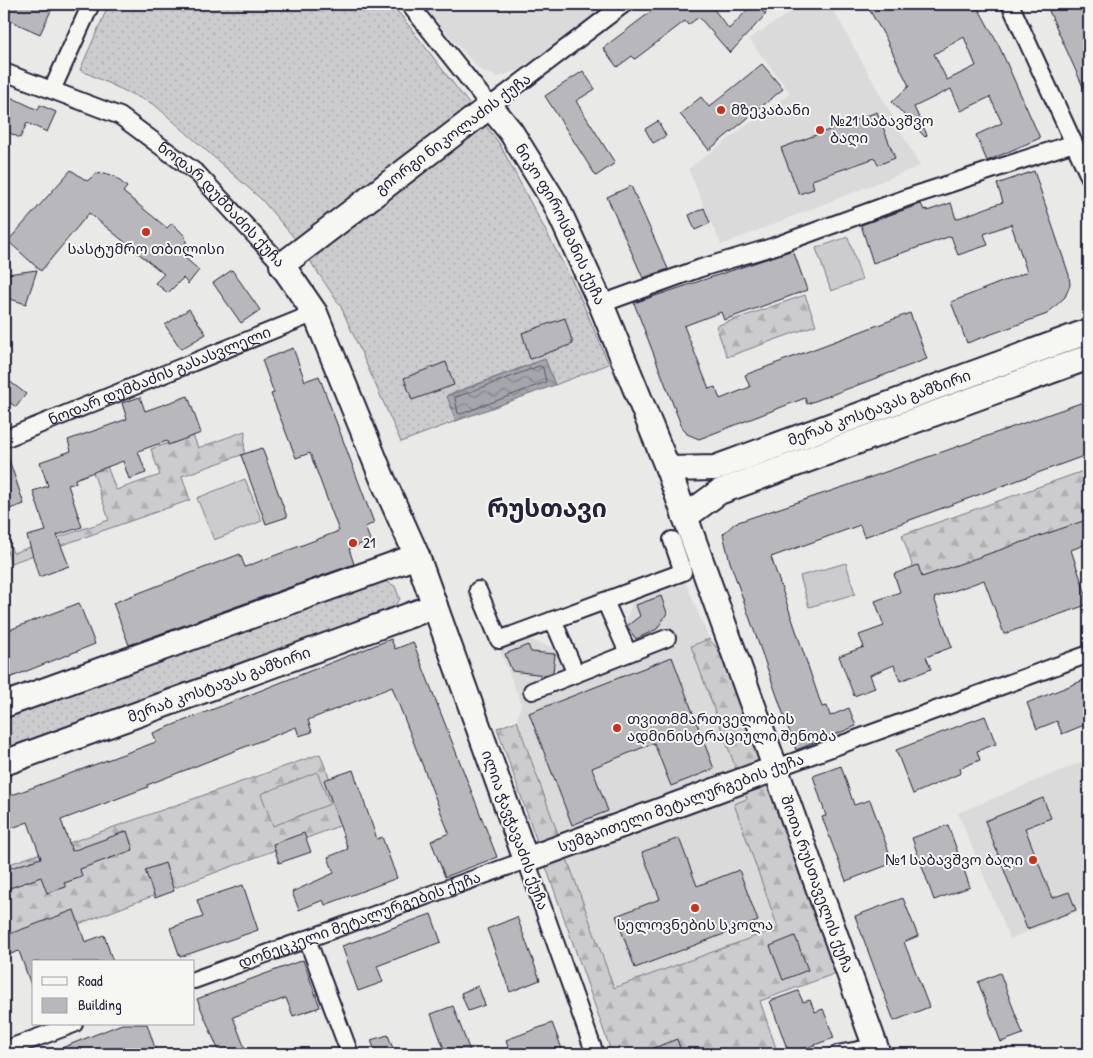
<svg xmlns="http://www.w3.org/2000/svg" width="1093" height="1058" font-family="'Patrick Hand','Noto Sans Georgian',sans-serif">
<defs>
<pattern id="grass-dots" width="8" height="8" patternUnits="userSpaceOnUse" patternTransform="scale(1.25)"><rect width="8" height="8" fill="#ccccce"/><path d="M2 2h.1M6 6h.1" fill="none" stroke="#afafb2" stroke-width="1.8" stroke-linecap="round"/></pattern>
<pattern id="forest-firs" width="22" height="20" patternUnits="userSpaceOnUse" patternTransform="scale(1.25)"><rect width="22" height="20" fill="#ccccce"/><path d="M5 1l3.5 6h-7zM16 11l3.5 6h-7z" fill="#afafb2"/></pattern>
<pattern id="water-waves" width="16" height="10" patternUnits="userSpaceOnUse" patternTransform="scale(1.25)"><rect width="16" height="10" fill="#a5a5ac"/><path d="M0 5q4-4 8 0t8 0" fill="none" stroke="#86868d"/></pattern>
</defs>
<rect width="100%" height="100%" fill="#e9e9e7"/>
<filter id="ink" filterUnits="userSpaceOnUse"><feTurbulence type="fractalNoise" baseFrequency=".02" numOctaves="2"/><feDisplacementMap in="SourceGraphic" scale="10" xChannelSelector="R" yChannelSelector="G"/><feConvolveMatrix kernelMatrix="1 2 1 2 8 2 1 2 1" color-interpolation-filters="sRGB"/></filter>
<g filter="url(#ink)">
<path fill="#dadada" d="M421,4H603L607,9L519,70L498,77L480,70Z
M803,4H830L920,166L721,245L688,169L790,93L749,39Z
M686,583L709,639L691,646L747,799L734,804L778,928L614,989L517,721L521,703L499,648L529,639L553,648L568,677L639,649L624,627L632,603Z
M1089,759V906L1010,939L958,813Z"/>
<path fill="url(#grass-dots)" stroke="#777784" d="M109,4H388L399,13L499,143L577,290L609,364L555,385L545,359L447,395L456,421L401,442L341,307L296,240L261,199L155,105L80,70Z
M383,580L395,586L400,599L390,612L4,752V718Z"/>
<path fill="url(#forest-firs)" stroke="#777784" d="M805,295L816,325L727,357L716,326Z
M245,431L244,454L182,476L190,500L11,563L4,542V531H5L13,553L109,520L90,463L104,458L116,490L160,475L151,449L193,435L198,448Z
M1089,469V524L919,585L902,535Z
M709,639L731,664L842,971L760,1001L778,1054H612L497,728L517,721L614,988L778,928L734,804L747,799L691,646Z
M320,754L347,823L4,952V866Z"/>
<path fill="#ccccce" stroke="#777784" d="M848,237L862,280L831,291L816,248Z
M245,479L262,521L214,540L197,498Z
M846,563L855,594L809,607L800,576Z
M317,772L330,804L273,826L261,794Z"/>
<path fill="url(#water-waves)" stroke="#71717f" d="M545,359L555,385L456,421L447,396Z"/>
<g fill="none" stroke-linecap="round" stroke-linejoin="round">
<path stroke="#565668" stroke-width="1" d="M540,366L543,368L546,382L461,414L458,413L455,398Z"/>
</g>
<path fill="#b8b8bc" stroke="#22223b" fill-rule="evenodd" d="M4,4H54L40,34L4,18Z
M661,4H717L712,7L729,29L753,4L766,14L730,53L699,17L688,25L685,21L635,59L632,56L617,67L603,48Z
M866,4H976L999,46L1040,138L987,161L976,135L1002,123L990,97L961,111L951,89L914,107L927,135L925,137L892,102L909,86L884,35ZM964,37L976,66L947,80L934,54Z
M1064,4H1080L1089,23V100L1049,11Z
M762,64L783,89L709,150L680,114L701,97L709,107Z
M583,71L595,89L576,101L615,163L596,176L545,96Z
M4,94L38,110L40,105L56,112L47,132L27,123L20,138L4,130Z
M877,112L895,158L878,165L875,158L812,180L814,189L799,194L781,148Z
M658,121L666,136L653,143L645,129Z
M71,170L87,181L96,174L105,173L114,176L127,187L123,192L167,228L172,223L185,236L187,248L184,257L199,270L188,284L183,278L168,293L155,283L164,274L89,213L41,271L8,241Z
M1034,171L1069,275L1070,285L1065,297L1047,314L967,343L951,302L1027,272L1011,224L984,234L988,245L958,255L951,236L873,263L861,225L921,204L924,210L927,209V211L951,203L956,219L1003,202L997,184Z
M631,186L668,269L643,278L607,197Z
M704,208L710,223L695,230L689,215Z
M793,250L807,290L724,320L721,312L684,326L709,389L715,387L720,399L750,387L745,375L910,313L927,359L807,404L805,398L699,439L687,434L681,425L634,303Z
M37,270L26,304L4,297L7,274Z
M232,270L260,310L241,323L213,283Z
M189,309L206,334L181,349L165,325Z
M565,318L573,344L530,359L522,333Z
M293,348L305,381L319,376L374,523L365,527L370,540L349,549L354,564L129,645L113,603L240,554L245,567L339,531L310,453L296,458L271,394L274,393L262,360Z
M446,362L454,385L412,400L404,378Z
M4,377L26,394L16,407L4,398Z
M188,396L201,433L168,445L167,441L138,451L146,473L129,479L123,461L75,479L76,483L68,485L82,527L57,535L69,566L39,577L27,536L46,531L33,491L48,486L40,462L71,451L68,440L127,419L122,403L140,397L145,411Z
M1089,400V454L864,537L860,525L771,557L822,707L827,706L830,716L849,708L856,726L796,750L730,562L723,534L735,523L846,486Z
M262,448L287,517L266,524L241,455Z
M4,451H6L24,504L4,511Z
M1089,519V543L1071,550L1089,604L1004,634L984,580L934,598L952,647L926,657L931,669L900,681L894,665L870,675L875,688L854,696L839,656L864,647L859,635L884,626L875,601L900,592L894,574L918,565L922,577Z
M661,596L667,613L657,629L636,639L627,626L640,616L636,605Z
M79,603L95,644L4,680V632Z
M391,639L395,649L413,642L497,857L445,877L431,841L449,833L392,687L308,720L312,732L299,736L296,727L147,785L148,787L61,820L72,851L127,831L133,850L80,869L82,877L64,883L66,887L47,893L41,877L4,890V870L41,858L28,822L4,831V798L156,742L153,733Z
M528,645L531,652L555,654L553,672L545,675L512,671L505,654Z
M672,657L714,769L671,786L654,743L592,768L608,811L572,825L529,713Z
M1089,678V723L1062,734L1057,721L1037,729L1027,703Z
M985,716L996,744L977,751L980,760L960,768L961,773L913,794L896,750Z
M841,766L854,805L870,800L893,863L846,881L822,817L826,816L813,776Z
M353,770L377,839L382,837L397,878L325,905L323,900L299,910L292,892L334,873L328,857L348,849L324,780Z
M1043,798L1051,818L1025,828L1052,898L1069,892L1076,910L1027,929L985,821Z
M948,825L970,887L934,900L912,838Z
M304,833L311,852L279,863L273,844Z
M679,838L697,886L739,870L758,921L635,968L616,916L660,899L642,852Z
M165,863L174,891L155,898L145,870Z
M243,885L258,930L180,957L170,928L203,917L197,900Z
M903,898L918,936L904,942L929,1007L894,1021L855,916Z
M74,910L85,942L104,935L113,962H34V987L32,988L19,951L8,955L4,936Z
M431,914L441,942L377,966L383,982L358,991L342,946Z
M517,917L540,980L510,992L487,929Z
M795,936L808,970L783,980L770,946Z
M303,960L320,1007L293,1016L286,998L233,1017L247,1054H220L197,999Z
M1000,973L1023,1034L1001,1042L978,982Z
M478,986L485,1005L468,1011L461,993Z
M798,991L803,1002L810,1000L815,1012L823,1009L834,1038L789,1054L770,1001Z
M453,1006L471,1054H446L431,1014Z
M552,1023L564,1054H511L506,1040Z
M122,1024H147L157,1054H46Z
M388,1035L395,1054H376L371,1040Z
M677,1039L682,1054H641V1053Z"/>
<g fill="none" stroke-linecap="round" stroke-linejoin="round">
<g stroke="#22223b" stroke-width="20">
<g id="street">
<path d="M409,4L490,106L624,4"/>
<path d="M1010,4L1089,176"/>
<path id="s1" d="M4,72L120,116L198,174L282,265"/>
<path d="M52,90L91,4"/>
<path d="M601,304L701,268L772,247L909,197L1074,143"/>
<path id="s2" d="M4,439L315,313"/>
<path d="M478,590L499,640L683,572L672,540"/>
<path d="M605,601L628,653"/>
<path d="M553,620L576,674"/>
<path d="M532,691L667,638"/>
<path d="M774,769L1089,654"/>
<path d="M307,939L350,1054"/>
<path id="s3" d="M194,980L526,860L595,1054"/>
<path d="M4,1050L74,1024"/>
<path d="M837,1054L875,1047L868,1053"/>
</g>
</g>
<g stroke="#22223b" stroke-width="28">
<g id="secondary">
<path id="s4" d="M668,469L715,468L1089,331"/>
<path d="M685,517L719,492L1089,357"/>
<path d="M4,705L417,556"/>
<path id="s5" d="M4,763L435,606"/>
<path id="s6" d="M774,769L526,860L417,556L383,480L315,313L282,265L490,106L511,132L555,203L601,304L668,469L878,1054"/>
</g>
</g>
<use href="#street" stroke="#f6f6f2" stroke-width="16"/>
<use href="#secondary" stroke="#f6f6f2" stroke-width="24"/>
</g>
</g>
<g fill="#c8321e" stroke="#f6f6f2" stroke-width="2">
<circle cx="721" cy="110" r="5"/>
<circle cx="820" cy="130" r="5"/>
<circle cx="146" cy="232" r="5"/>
<circle cx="353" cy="543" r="5"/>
<circle cx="617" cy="728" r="5"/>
<circle cx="1033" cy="860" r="5"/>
<circle cx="695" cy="908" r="5"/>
</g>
<g text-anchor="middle" stroke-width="4" stroke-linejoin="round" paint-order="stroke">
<g font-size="15" fill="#22223b" stroke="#f6f6f2" text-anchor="start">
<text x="731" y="115">მზეკაბანი</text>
<text x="830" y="126">№21 საბავშვო<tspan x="830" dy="17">ბაღი</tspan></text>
<text x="146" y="254" text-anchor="middle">სასტუმრო თბილისი</text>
<text x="363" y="548">21</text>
<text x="627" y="724">თვითმმართველობის<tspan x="627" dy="17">ადმინისტრაციული შენობა</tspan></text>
<text x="1023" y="865" text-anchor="end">№1 საბავშვო ბაღი</text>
<text x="695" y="930" text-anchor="middle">სელოვნების სკოლა</text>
</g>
<g font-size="15" fill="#22223b" stroke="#f6f6f2">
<text transform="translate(453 134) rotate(-37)" y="5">გიორგი ნიკოლაძის ქუჩა</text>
<text dy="5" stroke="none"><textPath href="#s1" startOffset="259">ნოდარ დუმბაძის ქუჩა</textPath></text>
<text dy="5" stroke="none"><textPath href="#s6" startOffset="1309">ნიკო ფიროსმანის ქუჩა</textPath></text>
<text dy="5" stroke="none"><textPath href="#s2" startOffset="168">ნოდარ დუმბაძის გასასვლელი</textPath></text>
<text dy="5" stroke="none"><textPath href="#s4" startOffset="222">მერაბ კოსტავას გამზირი</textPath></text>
<text dy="5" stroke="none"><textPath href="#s5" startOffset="229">მერაბ კოსტავას გამზირი</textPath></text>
<text transform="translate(681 803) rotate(-20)" y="5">სუმგაითელი მეტალურგების ქუჩა</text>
<text transform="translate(515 830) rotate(70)" y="5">ილია ჭავჭავაძის ქუჩა</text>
<text dy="5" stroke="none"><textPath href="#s6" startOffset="2018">შოთა რუსთაველის ქუჩა</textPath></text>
<text dy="5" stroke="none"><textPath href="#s3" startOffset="176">დონეცკელი მეტალურგების ქუჩა</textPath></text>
</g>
<g font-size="25" font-weight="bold" fill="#22223b" stroke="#f6f6f2">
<text x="547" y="517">რუსთავი</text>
</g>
</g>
<rect width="1093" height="1058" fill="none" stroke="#f6f6f2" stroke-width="20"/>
<rect x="10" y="10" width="1073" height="1038" fill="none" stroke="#22223b" stroke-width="2" filter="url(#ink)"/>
<rect x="32" y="960" width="162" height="65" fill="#f6f6f2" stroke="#a1a1a9"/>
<rect x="42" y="977" width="25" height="8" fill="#f6f6f2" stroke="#a1a1a9"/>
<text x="78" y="986" font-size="15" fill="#22223b">Road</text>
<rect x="42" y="998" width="25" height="15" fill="#b8b8bc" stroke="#a1a1a9"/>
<text x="78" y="1010" font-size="15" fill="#22223b">Building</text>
</svg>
